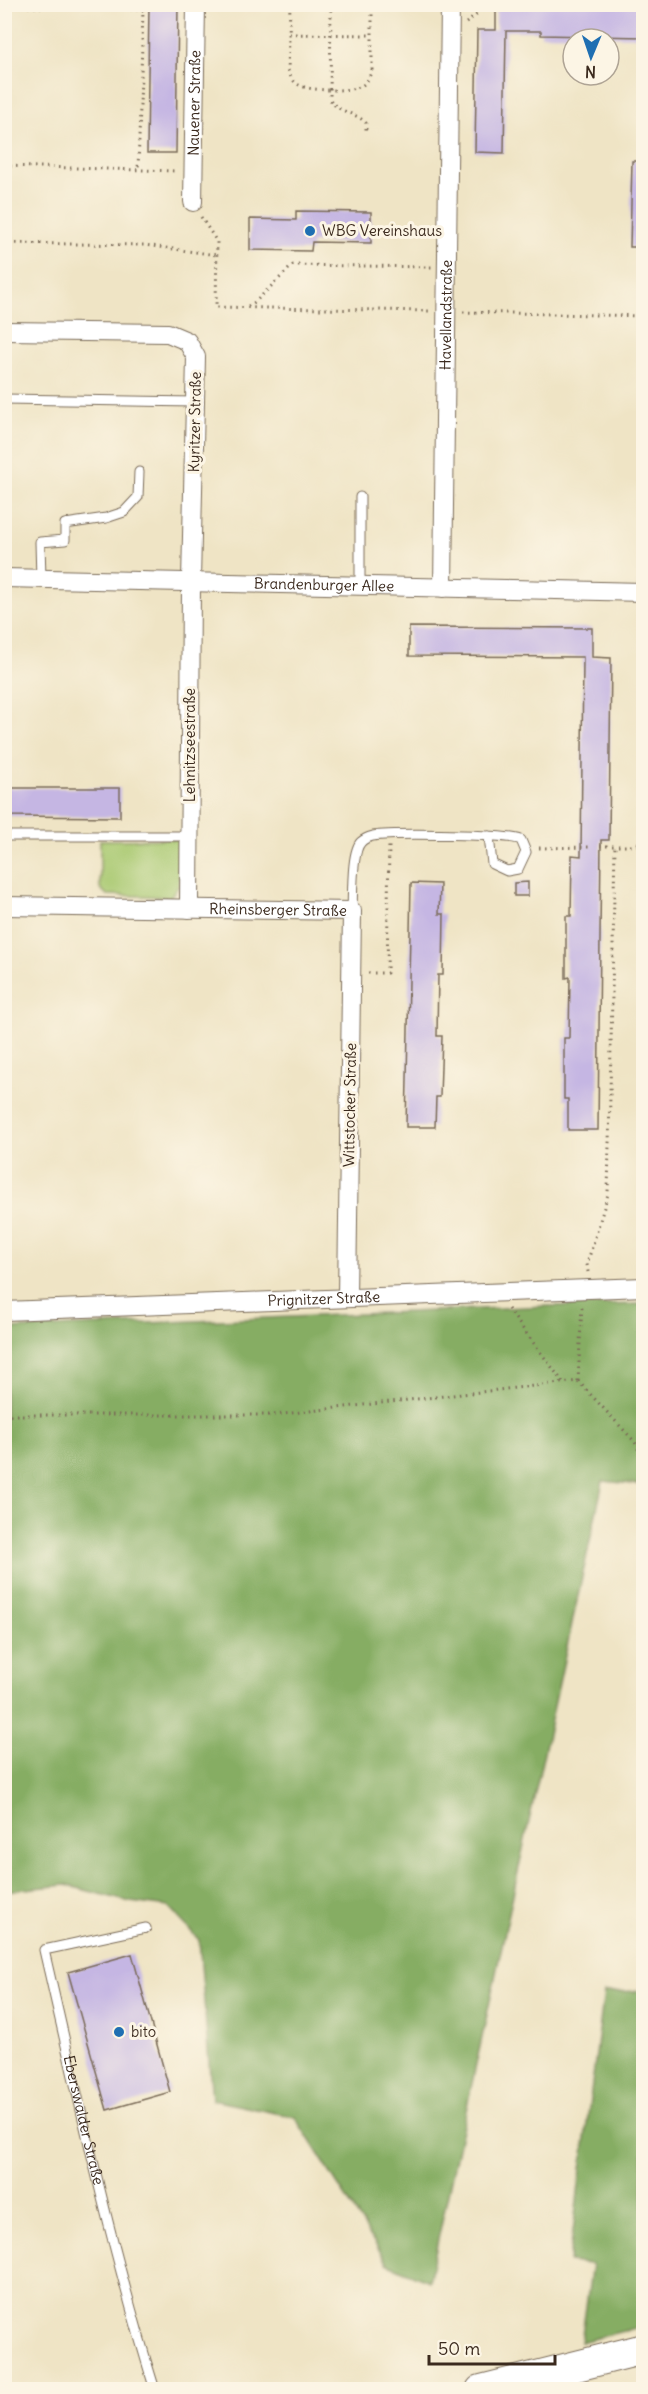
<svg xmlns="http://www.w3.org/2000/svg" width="648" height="2394" font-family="Delius,sans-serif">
<rect width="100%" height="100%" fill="#fcf5e5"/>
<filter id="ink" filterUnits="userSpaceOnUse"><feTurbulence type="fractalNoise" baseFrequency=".0167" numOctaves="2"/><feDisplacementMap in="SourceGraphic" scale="12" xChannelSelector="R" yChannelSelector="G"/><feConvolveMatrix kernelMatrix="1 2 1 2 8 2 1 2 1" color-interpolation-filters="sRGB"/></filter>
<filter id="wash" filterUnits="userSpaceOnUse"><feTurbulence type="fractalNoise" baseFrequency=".008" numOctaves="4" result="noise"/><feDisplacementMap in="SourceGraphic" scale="24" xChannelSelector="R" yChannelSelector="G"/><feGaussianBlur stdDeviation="1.35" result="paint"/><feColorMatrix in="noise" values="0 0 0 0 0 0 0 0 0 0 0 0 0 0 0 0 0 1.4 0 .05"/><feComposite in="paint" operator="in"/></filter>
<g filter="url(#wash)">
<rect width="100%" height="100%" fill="#efe4c5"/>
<path fill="#a9c971" stroke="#727a48" stroke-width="1.5" d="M179,839V885L170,897L107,895L100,888V840Z"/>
<path fill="#86ad63" stroke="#606c40" stroke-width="1.5" d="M643,1304V1485L603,1481L429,2281L388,2264L295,2117L212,2100L199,1940L169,1907L130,1902L66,1885L5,1891V1329L549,1306Z
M643,1991V2326L581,2342L592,2264L569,2262L604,1992Z"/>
<g id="blocks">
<path fill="#c5b6e3" d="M149,4H178L176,153H147Z
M496,4H644V37L541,35V31H506L504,153L475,152L477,30H496Z
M632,161H644V247H630Z
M296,211L371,212V243L312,242L311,251L250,250V219L296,220Z
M409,627L592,628V657L611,658L609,840H601L598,1130H568V1099H564V1038H569L570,977L566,978V916H571L572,855L581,856L583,657L409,656Z
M4,788H120V817L4,816Z
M528,882V896H514V883Z
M411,883L440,884L439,914H444L443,975H438L437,1036H442L440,1097H436L435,1127H406Z
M132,1954L170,2092L107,2110L68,1972Z"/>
</g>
</g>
<g filter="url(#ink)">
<use href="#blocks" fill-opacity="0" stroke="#7a6b58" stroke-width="1.5"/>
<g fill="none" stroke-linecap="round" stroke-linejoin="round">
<g stroke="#7a6b58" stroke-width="11">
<g id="lane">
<path d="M4,399L195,402"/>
<path d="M41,579L40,542L65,540V524L106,518L124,512L138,497L139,472"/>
<path d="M360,586V497"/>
<path d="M5,836H190"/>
<path d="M642,845H644"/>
<path d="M352,911C353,896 351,852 361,842C364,839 369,837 373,836C391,833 510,834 521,840L526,852L518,869L507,871L492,864L489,836"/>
<path id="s1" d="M146,1928L44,1950C78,2097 110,2245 155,2390"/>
</g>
</g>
<g stroke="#7a6b58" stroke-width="20">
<g id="street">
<path id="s2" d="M193,202L196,4"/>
<path d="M4,331L168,333L187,341L196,357L191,581L189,909"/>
<path id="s3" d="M4,578L644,592"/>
<path id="s4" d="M443,588L450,4"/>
<path id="s5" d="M4,906L352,911L347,1298"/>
<path id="s6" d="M4,1311L644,1287"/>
</g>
</g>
<g stroke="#7a6b58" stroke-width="32">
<path id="primary" d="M481,2390L644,2349"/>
</g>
<path stroke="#7a6b58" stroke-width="3" stroke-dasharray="1.5 4.5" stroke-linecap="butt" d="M290,4L288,70C290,76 293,82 299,85C309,91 352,92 361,86C368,82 369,77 372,70V4
M331,4L330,99C337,113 356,112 366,123V133
M4,6L143,10L138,170
M466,23L479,13
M289,34L371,35
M4,166L177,171
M201,217L217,242L216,307L429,311
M4,243L144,245L217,255
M248,306L255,302L293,265L432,267
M463,312L644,316
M600,846H632
M539,848L589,847
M641,956H644
M368,973H387L389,845
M639,1057H644
M588,1272L587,1264L608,1194L615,846
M508,1309L563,1382
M578,1381L582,1305
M4,1415H274L578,1381L635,1442L644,1462"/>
<use href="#lane" stroke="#fff" stroke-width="9"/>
<use href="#street" stroke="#fff" stroke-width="18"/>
<use href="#primary" stroke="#fff" stroke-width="30"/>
</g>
</g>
<g fill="#1f6fb2" stroke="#fcf5e5" stroke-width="2">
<circle cx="310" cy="231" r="6"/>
<circle cx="119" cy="2032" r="6"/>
</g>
<g text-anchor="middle" stroke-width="6" stroke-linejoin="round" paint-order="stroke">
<g font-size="15" fill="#3b2a1e" stroke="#fcf5e5">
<text dy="5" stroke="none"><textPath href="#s2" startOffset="99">Nauener Straße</textPath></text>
<text dy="5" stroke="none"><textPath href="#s4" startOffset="273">Havellandstraße</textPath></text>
<text transform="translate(195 422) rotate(-89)" y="5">Kyritzer Straße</text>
<text dy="5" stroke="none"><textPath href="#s3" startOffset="320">Brandenburger Allee</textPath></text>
<text transform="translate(190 745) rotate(-90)" y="5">Lehnitzseestraße</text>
<text dy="5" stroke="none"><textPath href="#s5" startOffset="274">Rheinsberger Straße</textPath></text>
<text transform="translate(350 1105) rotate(-89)" y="5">Wittstocker Straße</text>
<text dy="5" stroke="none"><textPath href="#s6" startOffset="320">Prignitzer Straße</textPath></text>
<text dy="5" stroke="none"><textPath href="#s1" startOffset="279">Eberswalder Straße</textPath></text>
</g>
<g font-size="15" fill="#3b2a1e" stroke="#fcf5e5" text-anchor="start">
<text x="322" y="236">WBG Vereinshaus</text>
<text x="131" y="2037">bito</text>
</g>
</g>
<rect width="648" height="2394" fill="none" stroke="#fcf5e5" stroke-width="24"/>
<g transform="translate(591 57) rotate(182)"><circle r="28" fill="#fcf5e5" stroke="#afa495" stroke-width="1.5"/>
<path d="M0-4.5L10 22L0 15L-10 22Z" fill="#1f6fb2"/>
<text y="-9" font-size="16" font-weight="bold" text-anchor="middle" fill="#3b2a1e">N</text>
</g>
<path d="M429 2355v9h126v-9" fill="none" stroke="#3b2a1e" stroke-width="3"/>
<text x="438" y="2355" font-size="18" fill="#3b2a1e" stroke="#fcf5e5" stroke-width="4.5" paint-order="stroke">50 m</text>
</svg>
